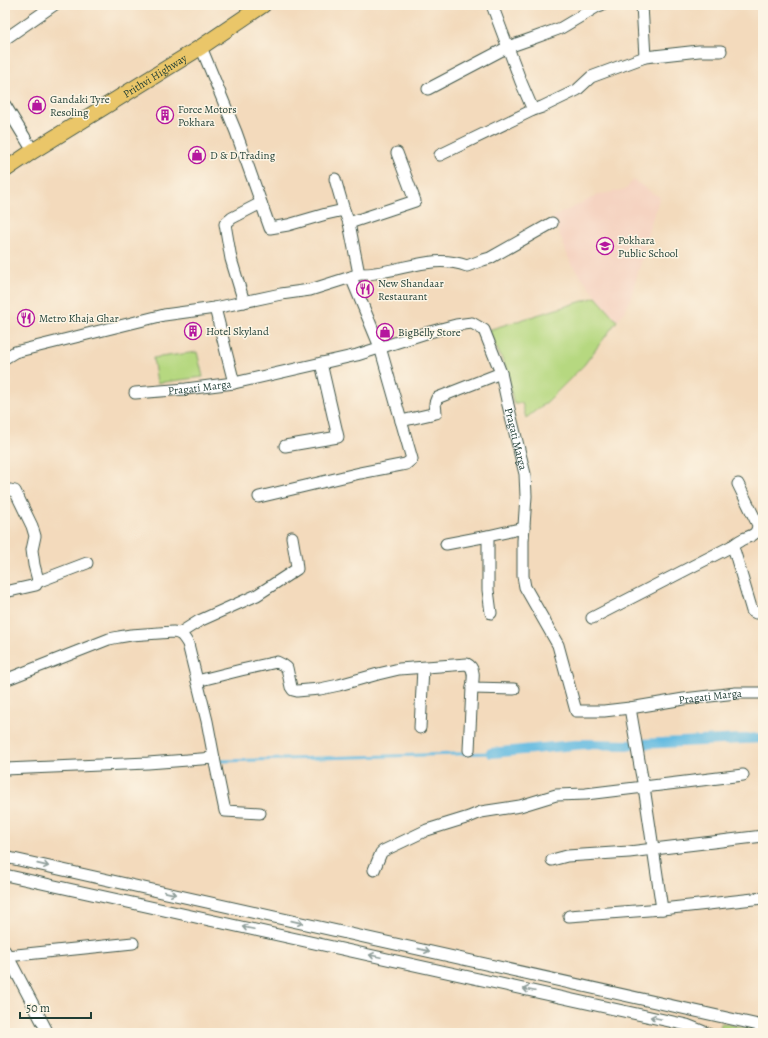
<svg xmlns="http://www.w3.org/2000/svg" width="768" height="1038" font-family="Alegreya,serif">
<rect width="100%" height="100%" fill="#fcf5e5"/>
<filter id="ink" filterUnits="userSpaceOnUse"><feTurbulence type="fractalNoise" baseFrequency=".025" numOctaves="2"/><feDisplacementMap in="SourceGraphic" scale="8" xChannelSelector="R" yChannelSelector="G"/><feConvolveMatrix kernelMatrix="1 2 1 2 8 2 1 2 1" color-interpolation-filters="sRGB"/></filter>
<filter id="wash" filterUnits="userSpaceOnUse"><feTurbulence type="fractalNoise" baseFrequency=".012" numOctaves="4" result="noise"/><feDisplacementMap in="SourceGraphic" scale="16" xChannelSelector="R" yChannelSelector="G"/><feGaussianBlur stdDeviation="0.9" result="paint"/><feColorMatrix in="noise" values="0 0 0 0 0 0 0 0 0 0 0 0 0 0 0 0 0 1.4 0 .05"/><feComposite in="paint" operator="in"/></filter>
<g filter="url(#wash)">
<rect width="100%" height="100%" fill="#f3dabc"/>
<path fill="#f5d3c1" d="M633,180L654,194L660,197L651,223L648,233L647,241L631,297L624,312L617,321L571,264L553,217L598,195L626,189Z"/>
<path fill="#b6d880" stroke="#6a8a5a" d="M596,297L617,321L584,365L548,401L526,418L522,403H513L508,372L488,330Z
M197,352L203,377L157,383L153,358Z
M722,1023L763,1031V1033H726L720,1025Z"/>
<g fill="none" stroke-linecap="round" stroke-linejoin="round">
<path stroke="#65bbe1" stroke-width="3" d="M221,761L491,753"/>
<path stroke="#65bbe1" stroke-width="10" d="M641,744L763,738
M491,753L585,744L630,745"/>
</g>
</g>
<g filter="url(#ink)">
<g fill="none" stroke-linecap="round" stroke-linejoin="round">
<g stroke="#3f5548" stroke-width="13">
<g id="minor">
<path d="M492,5L521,82L533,110"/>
<path d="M642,5L645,57"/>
<path d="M5,39L54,5"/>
<path d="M201,47L236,132L270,228L288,225L326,214L344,210L349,223L359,274L351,277L380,347L412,459L406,464L360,473L259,497"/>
<path d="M428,89L508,47L531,39L561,28L598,6L601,5"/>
<path d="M5,105L33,151"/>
<path d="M440,155L533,110L542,107L577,90L591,77L645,57L699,51H721"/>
<path d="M335,179L344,210"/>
<path d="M349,223L415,201L397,153"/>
<path d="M359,274C365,274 370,274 375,273C407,269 435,254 467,266L483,260L490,258L552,223"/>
<path d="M244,302L231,259L225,224L232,218L261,203"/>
<path d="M215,308L234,383"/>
<path d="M5,358L15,352L164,315L215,308L281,294L310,290L351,277"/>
<path id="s1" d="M135,393L186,389L234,383L357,355L426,333L456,325L472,323L484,330L501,373L508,405L525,474L526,496L523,541V576L525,587L558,645L576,711H604L630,708L684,699L736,693H763"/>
<path d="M401,421L436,413L435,403L437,398L501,373"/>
<path d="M285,446L338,437L321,363"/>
<path d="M5,490H10L15,491L32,526L35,536L32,550L34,565L38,580L36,585L5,592"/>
<path d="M446,544L488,536"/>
<path d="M732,546C735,544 739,541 743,539C751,535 757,536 758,525L738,484"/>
<path d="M37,582L87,563"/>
<path d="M491,613L488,590V536L524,528"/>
<path d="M592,618L732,546L735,553L752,611L756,613L763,611"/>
<path d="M180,633L199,621L257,595L297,569L296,560L292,537"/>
<path d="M5,680L109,639L119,637L131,635L173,632C182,633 183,636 188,644L207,721L214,758L148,763L5,769"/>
<path d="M197,681L241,670L277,662L283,665L287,668L291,687L293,690L297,691L308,690L320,689L339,685L378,674L399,669L467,664C476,668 473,680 472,688L514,689"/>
<path d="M630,708L641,772L644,787L662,909"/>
<path d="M420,728L423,668"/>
<path d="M469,750L472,688"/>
<path d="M214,758L225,811L260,813"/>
<path d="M5,857L763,1026"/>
<path d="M552,860L567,856L629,852L763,836"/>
<path d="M374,870L381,853L383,851L427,830L469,817L481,812L520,806L556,795L586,794L743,775"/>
<path d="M5,875L687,1025L707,1033"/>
<path d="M569,916L662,909L763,898"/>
<path d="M5,951L48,1033"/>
<path d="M7,956L133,943"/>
</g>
</g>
<g stroke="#3f5548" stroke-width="17">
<g id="highway">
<path id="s2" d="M5,170L33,151L201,47L263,5"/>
</g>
</g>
<use href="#minor" stroke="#fff" stroke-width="11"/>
<use href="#highway" stroke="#eac669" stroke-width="15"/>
</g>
<defs><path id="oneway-shaft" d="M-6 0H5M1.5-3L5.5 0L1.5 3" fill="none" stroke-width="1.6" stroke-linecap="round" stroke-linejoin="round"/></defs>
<g stroke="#8f9e9a">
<use href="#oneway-shaft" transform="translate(43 865) rotate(13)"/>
<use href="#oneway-shaft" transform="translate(170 893) rotate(13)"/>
<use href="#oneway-shaft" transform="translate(297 922) rotate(13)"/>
<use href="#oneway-shaft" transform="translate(248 928) rotate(-168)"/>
<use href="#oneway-shaft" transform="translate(424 950) rotate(13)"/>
<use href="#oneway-shaft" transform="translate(375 956) rotate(-168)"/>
<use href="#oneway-shaft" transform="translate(529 990) rotate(-168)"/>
<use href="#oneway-shaft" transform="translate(656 1018) rotate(-168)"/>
</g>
</g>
<defs>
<g id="shop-ring" transform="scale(0.9)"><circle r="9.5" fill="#fcf5e5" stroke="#b5179e" stroke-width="1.5"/><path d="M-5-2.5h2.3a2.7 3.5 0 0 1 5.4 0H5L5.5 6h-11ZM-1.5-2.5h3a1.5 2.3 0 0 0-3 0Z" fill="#b5179e"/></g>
<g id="building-ring" transform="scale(0.9)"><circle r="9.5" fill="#fcf5e5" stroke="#b5179e" stroke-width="1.5"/><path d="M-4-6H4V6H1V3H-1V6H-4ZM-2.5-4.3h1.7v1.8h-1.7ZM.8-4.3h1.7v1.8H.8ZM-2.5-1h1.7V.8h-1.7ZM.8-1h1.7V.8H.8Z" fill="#b5179e"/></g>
<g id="school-ring" transform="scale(0.9)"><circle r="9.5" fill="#fcf5e5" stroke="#b5179e" stroke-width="1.5"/><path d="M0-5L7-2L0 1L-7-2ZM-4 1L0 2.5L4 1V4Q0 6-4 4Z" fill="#b5179e"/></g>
<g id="restaurant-ring" transform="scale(0.9)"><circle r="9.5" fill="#fcf5e5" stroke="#b5179e" stroke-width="1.5"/><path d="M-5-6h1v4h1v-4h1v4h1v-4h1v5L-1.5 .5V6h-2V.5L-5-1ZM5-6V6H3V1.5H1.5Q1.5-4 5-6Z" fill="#b5179e"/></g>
</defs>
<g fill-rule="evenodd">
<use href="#shop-ring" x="37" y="105"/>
<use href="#building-ring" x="165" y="115"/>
<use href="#shop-ring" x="197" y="155"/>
<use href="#school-ring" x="605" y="246"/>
<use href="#restaurant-ring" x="365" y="289"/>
<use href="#restaurant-ring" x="26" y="318"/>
<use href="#building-ring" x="193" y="331"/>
<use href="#shop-ring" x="385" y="332"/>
</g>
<g text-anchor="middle" stroke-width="3" stroke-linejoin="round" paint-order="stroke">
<g font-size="11" fill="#1f3d34" stroke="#fcf5e5">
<text dy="4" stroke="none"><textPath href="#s2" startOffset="177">Prithvi Highway</textPath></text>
<text dy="4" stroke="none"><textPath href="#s1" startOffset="65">Pragati Marga</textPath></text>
<text dy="4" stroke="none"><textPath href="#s1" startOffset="473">Pragati Marga</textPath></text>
<text dy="4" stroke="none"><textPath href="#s1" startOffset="893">Pragati Marga</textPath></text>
</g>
<g font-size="11" fill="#1f3d34" stroke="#fcf5e5" text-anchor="start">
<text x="50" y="103">Gandaki Tyre<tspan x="50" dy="13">Resoling</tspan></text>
<text x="178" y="113">Force Motors<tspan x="178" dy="13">Pokhara</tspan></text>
<text x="210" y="159">D &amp; D Trading</text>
<text x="618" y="244">Pokhara<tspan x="618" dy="13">Public School</tspan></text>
<text x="378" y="287">New Shandaar<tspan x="378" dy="13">Restaurant</tspan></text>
<text x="39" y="322">Metro Khaja Ghar</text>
<text x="206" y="335">Hotel Skyland</text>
<text x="398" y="336">BigBelly Store</text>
</g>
</g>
<rect width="768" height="1038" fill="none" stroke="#fcf5e5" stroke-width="20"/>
<path d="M20 1012v6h71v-6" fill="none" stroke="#1f3d34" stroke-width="2"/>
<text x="26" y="1012" font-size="12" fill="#1f3d34" stroke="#fcf5e5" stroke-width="3" paint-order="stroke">50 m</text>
</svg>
